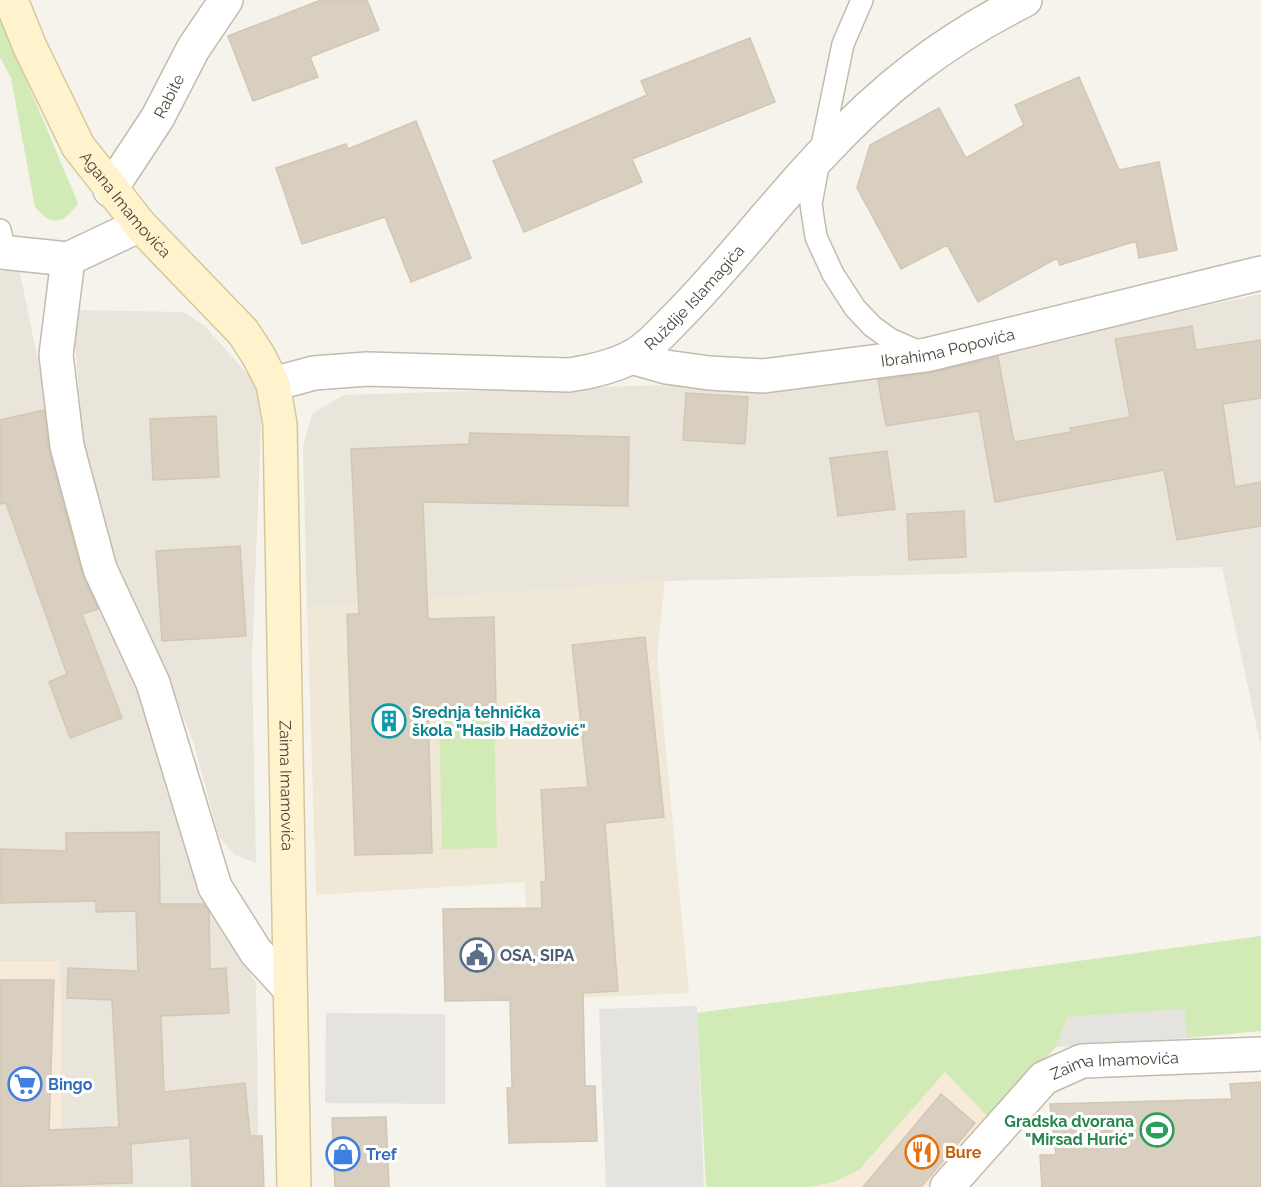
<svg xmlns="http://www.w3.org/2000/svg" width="1261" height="1187" font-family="Raleway,sans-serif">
<rect width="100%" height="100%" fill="#f6f3ec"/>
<path fill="#eae5da" d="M19,268L68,507L146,686L222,926L256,983L259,1187H62L60,961H0V271Z
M1261,294V747L1222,567L665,581L307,607L303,447L312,414L343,395L862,379Z
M72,310L183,312L204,325L258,386L261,426L252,660L256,863L235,855L219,837L194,744L162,661L117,576L85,458Z"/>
<path fill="#f7ead8" d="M0,961H60L62,1187H0Z
M945,1072L989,1118L926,1187H809L834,1182L859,1170Z"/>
<path fill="#efe8d6" d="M665,581L657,656L689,993L529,1000L525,882L316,895L307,607Z"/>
<path fill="#d2eab5" d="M0,18L78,203C65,224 51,227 35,207L11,78L0,57Z
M494,715L497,848L442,849L439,716Z
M1261,936V1031L1187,1038L1184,1010L1068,1017L1056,1047L989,1118L945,1072L859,1170L834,1182L809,1187H706L697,1013Z"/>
<path fill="#e5e3e0" d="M697,1006L704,1187H606L599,1009Z
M1184,1009L1187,1038L1056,1047L1068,1017Z
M326,1013L445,1014V1104L325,1103Z"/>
<path fill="#d8cfc1" stroke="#d3c7b4" stroke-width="1.5" d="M321,0H367L379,30L310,57L318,77L253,101L228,36Z
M750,38L775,102L632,159L642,182L524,232L493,161L647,95L641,81Z
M1079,77L1119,170L1159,162L1177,250L1139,258L1136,241L1060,265L1057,258L978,302L947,245L901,269L857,188L870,145L939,108L966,158L1024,125L1015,105Z
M416,121L471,258L411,282L385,217L302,244L276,168L346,144L348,149Z
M1192,326L1196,350L1261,340V398L1223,404L1235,487L1261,482V526L1177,540L1164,470L995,502L979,411L886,426L878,380L930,373L998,357L1014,442L1071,432L1070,428L1130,417L1115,339Z
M686,393L748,397L745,444L683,440Z
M44,410L49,451L82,574L98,609L82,614L122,718L70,738L49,682L67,674L6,503L0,504V420Z
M216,416L219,477L153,480L150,419Z
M470,433L629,437L628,506L423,502L428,619L494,617L496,705L428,707L432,853L355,855L347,614H359L351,449L469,444Z
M887,451L895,509L838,516L830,458Z
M964,511L966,557L909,560L907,514Z
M240,546L246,636L162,641L156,551Z
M645,637L664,817L605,823L618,991L583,993L585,1086H595L597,1141L509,1143L507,1088H512L510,1000L445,1001L443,909L542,908L541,882H546L541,790L588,787L572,645Z
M159,832L160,904H203L209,912L210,969L226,968L229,1013L161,1016L164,1092L245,1083L250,1136H262L264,1187H192L190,1138L131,1144L132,1183L0,1187V980H54L49,1130L119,1127L112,1000L67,998L68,968L138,971L136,911L96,912V901L0,903V849L66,851V833Z
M1261,1082V1187H1042L1040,1155H1056L1050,1104L1232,1099L1230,1084Z
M941,1094L975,1123L921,1187H863Z
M386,1117L389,1187H335L332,1118Z"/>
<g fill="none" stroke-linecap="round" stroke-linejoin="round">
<g stroke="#c2bbae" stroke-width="24">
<path id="service" d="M862,0L843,44L820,155L811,204L816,237L833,274L855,308L872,326L890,339L922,353
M0,230L5,251"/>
</g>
<g stroke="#c2bbae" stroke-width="36">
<g id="minor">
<path id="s1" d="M110,190L158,117L193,49L226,0"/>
<path d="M0,252L68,259L140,225"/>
<path d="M68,259L56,355L67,446L100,569L153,683L215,887L256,952L290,989"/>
<path id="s2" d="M631,357L666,367L709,373L764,376L926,355L1261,273"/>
<path id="s3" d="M273,384L314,373L367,369L569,375C590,372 611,367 630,358C649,348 666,328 681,313C730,263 772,207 820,156C882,89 943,41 1025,0"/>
<path id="s4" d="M947,1187L1044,1078L1082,1061L1261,1054"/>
</g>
</g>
<g stroke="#d6c79b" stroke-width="36">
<g id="secondary">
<path id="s5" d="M11,0L30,47L78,146L140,225L243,332L258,355L273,384L280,424L294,1187"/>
</g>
</g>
<use href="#service" stroke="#fff" stroke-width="21"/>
<use href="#minor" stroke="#fff" stroke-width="33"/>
<use href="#secondary" stroke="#fff3cd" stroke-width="33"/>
</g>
<defs>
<g id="building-ring" transform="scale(1.725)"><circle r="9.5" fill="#fff" stroke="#0f9aa8" stroke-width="1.5"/><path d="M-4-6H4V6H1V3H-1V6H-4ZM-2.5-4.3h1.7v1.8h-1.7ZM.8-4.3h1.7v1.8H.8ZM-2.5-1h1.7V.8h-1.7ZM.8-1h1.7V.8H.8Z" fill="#0f9aa8"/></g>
<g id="civic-ring" transform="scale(1.725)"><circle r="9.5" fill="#fff" stroke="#5c6f8a" stroke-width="1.5"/><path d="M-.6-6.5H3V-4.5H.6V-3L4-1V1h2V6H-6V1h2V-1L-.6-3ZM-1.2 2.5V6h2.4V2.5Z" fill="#5c6f8a"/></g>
<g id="supermarket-ring" transform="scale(1.725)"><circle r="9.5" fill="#fff" stroke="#3f7fe0" stroke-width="1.5"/><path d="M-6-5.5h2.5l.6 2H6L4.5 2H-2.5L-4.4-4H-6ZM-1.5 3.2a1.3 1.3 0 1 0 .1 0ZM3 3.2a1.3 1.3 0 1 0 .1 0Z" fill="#3f7fe0"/></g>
<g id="stadium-ring" transform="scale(1.725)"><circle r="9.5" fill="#fff" stroke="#2e9e5b" stroke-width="1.5"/><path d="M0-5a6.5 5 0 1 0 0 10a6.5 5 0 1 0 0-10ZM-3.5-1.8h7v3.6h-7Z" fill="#2e9e5b"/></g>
<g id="restaurant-ring" transform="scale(1.725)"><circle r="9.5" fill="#fff" stroke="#e8710a" stroke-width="1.5"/><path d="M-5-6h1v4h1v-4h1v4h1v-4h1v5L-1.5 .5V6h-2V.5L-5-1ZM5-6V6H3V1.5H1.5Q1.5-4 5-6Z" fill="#e8710a"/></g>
<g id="shop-ring" transform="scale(1.725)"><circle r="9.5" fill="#fff" stroke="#3f7fe0" stroke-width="1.5"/><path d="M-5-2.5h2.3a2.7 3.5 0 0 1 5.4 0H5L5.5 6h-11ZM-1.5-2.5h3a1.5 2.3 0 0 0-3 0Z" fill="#3f7fe0"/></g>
</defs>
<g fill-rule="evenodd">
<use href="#building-ring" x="389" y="721"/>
<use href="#civic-ring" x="477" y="955"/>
<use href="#supermarket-ring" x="25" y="1084"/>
<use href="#stadium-ring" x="1157" y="1130"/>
<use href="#restaurant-ring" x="922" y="1152"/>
<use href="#shop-ring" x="343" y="1154"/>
</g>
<g text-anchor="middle" stroke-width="6" stroke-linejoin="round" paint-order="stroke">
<g font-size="16" fill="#4b4439" stroke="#fff">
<text dy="6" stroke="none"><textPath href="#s1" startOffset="111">Rabite</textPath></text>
<text dy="6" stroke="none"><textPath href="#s5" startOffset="236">Agana Imamovića</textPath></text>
<text dy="6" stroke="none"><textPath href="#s3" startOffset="450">Ruždije Islamagića</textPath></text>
<text dy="6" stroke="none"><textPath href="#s2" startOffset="321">Ibrahima Popovića</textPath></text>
<text dy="6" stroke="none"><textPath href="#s5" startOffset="872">Zaima Imamovića</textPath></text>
<text dy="6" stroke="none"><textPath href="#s4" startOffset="219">Zaima Imamovića</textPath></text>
</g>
<g font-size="16" font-weight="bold" fill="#0d838f" stroke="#fff" text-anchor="start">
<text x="412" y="718">Srednja tehnička<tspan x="412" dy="18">škola "Hasib Hadžović"</tspan></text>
</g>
<g font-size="16" font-weight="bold" fill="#4e5e75" stroke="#fff" text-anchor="start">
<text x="500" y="961">OSA, SIPA</text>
</g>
<g font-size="16" font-weight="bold" fill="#366cbe" stroke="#fff" text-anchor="start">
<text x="48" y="1090">Bingo</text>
<text x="366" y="1160">Tref</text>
</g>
<g font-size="16" font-weight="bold" fill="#27864d" stroke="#fff" text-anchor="end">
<text x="1134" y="1127">Gradska dvorana<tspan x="1134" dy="18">"Mirsad Hurić"</tspan></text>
</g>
<g font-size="16" font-weight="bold" fill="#c56008" stroke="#fff" text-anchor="start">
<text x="945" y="1158">Bure</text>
</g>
</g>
</svg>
